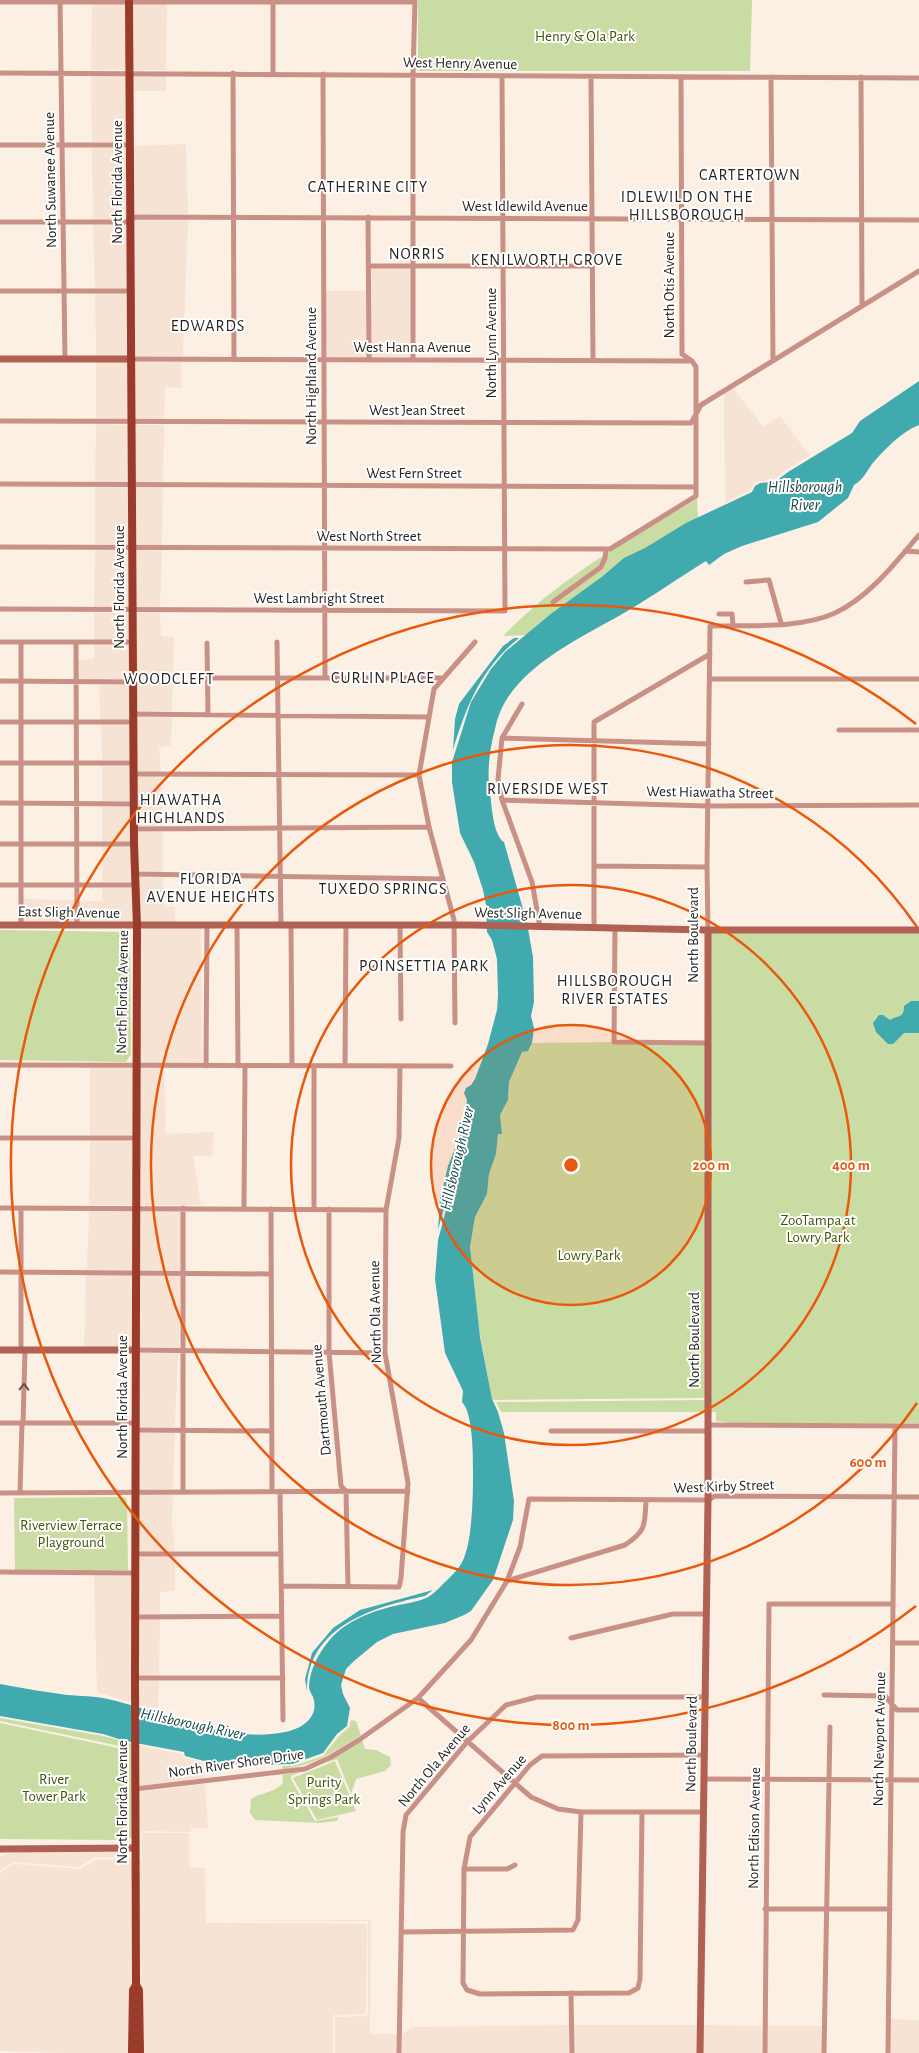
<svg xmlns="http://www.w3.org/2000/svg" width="919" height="2053" font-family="'Alegreya Sans',sans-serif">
<rect width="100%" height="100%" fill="#fcf0e5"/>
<path fill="#f6e3d4" d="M92,4H127L128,70H91Z
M132,4H167L166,70H132Z
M91,76H128V142H92Z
M132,76H166V91H132Z
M186,144L188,214H133V146Z
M92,148H128V219H93Z
M133,219H188L183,356H134Z
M128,224L129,288H95L93,225Z
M371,268H411L410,357H371Z
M326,291H366V357H326Z
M95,293H129V356H96Z
M96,361H129L130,419H96Z
M134,361L181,362V388L165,387L164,419H135Z
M733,388L763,427L780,416L810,456L787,469L774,480L759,481L754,484L751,490L725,503L724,394Z
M96,424L130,425V482H95Z
M135,425H164L163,482H135Z
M95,487H130V545L95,544Z
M135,487H163L162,545H135Z
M95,550H130L131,607H94Z
M135,550H162L160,607H136Z
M94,613H131V640H94Z
M136,613H160L161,636L174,637L172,711H136Z
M94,645H131V680L78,679V660L95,659Z
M99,685H131V720H100Z
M136,716L172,717L171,745L159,748L161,772H136Z
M101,725H131V760H102Z
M102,766H131L132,801H102Z
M136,777H162V826H136Z
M102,807H132V842H102Z
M136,832H163V872L138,871Z
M102,847H132L133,882H102Z
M138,877H163L164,907H175V923L139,924Z
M102,888H134V924L79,923V901H102Z
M23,899L75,900V923H23Z
M201,928L202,1063H138L139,929Z
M90,1068H133V1135H90Z
M138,1068H164L166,1134L214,1132L212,1156H193L201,1205H138Z
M90,1141H133V1205H89Z
M89,1210L133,1211V1270H87Z
M138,1211H181V1270H138Z
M86,1275H133V1347L84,1348Z
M138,1275L181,1276L179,1348L138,1347Z
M138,1353H178L175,1427H138Z
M138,1433H175L173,1489L138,1490Z
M138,1495H173L172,1523L175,1551L138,1552Z
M137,1557H175V1591L160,1592V1614H137Z
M94,1575L133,1576V1703L97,1692Z
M137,1619H160L159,1675H137Z
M137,1681H159L158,1710L138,1705Z
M138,1745L182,1754L184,1758L204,1763L205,1779L138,1786Z
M205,1784L208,1828H191V1832L141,1831L139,1857L138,1792Z
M142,1833H189V1867L205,1868L206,1923L367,1924L366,2014L333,2015V2053H58L0,2051V1873L14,1864L80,1869L96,1860L142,1859Z
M23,1851H128V1857H95L79,1867L13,1862L0,1870V1856Z
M371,1920L370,2034H397V2053H335V2017L366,2016L368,2014V1921H225Z
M891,2019L919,2020V2053H891Z
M569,2025V2053H402V2034L414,2027Z
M574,2025H699L698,2053H574Z
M703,2025L761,2026L762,2053H703Z
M766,2026H822V2053H767Z"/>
<path fill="#c9dca4" d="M418,0H752L750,71H418Z
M697,499L698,520L527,635L503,636C558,579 629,539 697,499Z
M0,930L128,932L130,935L131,1054L126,1062L0,1060Z
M710,933H919V1423H732L716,1421V1412H710Z
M706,1041L705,1398L492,1400L475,1307L470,1247L475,1217L487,1194L489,1174L496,1154L498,1133L502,1134L500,1115L508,1100L509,1082L522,1052L528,1051L532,1043Z
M705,1400L706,1412H501L496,1402Z
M124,1497L127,1499L128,1570L15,1571L14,1498Z
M0,1718L103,1736L133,1744V1838H129V1748L0,1721Z
M351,1720L356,1721L361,1735C333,1752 315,1765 282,1770V1766H293L323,1756L339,1736L349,1727Z
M0,1723L128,1750L126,1840L0,1839Z
M362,1740L365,1749L376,1750L390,1757L391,1765L385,1771L356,1779L351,1794L337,1759L322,1764Z
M335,1761L356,1811L317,1820L293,1778Z
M301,1772L291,1776V1779L315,1821L339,1817L337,1821L320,1823L255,1820L250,1813L251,1799C262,1792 274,1793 283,1783L282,1775Z"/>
<path fill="#41aaae" d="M919,381V425C901,432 885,449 872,464C867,471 862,481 854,485L848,498L818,522L742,546L724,554L709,565L706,561C680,577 656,594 629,610C587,635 517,665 499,715C496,722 495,730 493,737C489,755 487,775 490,793C492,807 493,835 504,842L527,923L533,957L534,1002L531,1016L534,1028L532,1043L528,1051L522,1052L509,1082L508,1100L500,1115L502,1134H498L496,1154L489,1174L487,1194L475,1217L470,1247L480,1337L492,1399L498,1412L504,1433L514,1501L513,1520L493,1580L471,1611L464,1615L445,1623L393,1634L377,1642L354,1661L346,1669L341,1685L343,1694L350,1708L347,1726L337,1734L323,1753L292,1764L253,1765L212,1763L185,1756L184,1752L125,1741L103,1734L0,1716V1684C22,1688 45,1692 67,1695C81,1696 95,1696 108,1699C165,1712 225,1744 285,1732C302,1729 320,1717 313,1697C311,1692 309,1691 309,1686C310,1670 318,1654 328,1642C343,1623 367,1613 390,1607C401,1604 415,1603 426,1598C433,1595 438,1589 443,1584C449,1578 455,1573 459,1567C473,1550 473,1494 473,1471C473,1455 473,1413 462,1402L463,1391L445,1353L435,1279L438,1240L459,1161L467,1100L464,1093L466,1088L471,1085L475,1079L488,1044L497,1010L498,995L497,959L492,940L487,932L486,905L483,890L474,862L460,833L452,782V762L471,702L491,669L505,652L552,613L603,576L624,558L645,548L686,523L752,492L755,486L760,483L775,482L788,472L852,433L860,421Z
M514,638H519C481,669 467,704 453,750L455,719L459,704L503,646Z
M911,1001H919V1033H904L893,1044H888L876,1032L873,1023L879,1015H883L890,1020C899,1015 904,1018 904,1006Z
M461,1133L457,1161L438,1230L440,1199L448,1166Z
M433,1590L425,1596C374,1607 307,1626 307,1691L305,1679L312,1653L333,1628L360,1610Z"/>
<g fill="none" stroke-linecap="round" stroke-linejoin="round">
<path stroke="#c99186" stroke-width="5" d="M60,0L65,359
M273,0V73
M0,2H415
M0,73L919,78
M233,73L234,359
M323,74L325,678
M591,77L593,361
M771,77L773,361
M861,77L862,306
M0,145H130
M368,217L369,360
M0,222H126L136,217L919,220
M369,266H592
M0,291H132
M132,359L689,361
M413,360V75L415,0
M0,421L691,423L701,405L919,271
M0,484L696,487
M0,547L610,549L696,496V367L692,361L682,354L681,77
M905,551L919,552
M746,582L769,580L781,623
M553,602L601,567L605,558L606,550
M0,609L505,611L502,76
M719,614H732L733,625
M0,642H133
M21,642V925
M76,642L77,925
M277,642L281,926
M207,643L208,714
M208,678H441
M710,679H919
M0,681L134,682
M522,704L502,738L498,779L502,800L532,882L540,927
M133,714L429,717
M0,722H133
M839,730H919
M502,738L709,744
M0,763H134
M134,774L419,775
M502,800L708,806L919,805
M0,803L134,804
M134,829L429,827
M0,844H134
M594,866L707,867
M135,874L443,879
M0,885H136
M400,925L401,1019
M237,926L238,1066
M291,926L292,1066
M594,928V722L710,654
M615,928L614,1042L708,1043
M708,930L707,867L710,626C748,625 800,629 835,613C869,597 895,563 919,535
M455,1023L454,920L429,827L419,775L434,689L475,642
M0,1065L451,1066
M206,1066L207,926
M314,1066V1209
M345,1066L346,925
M0,1138H135
M0,1208L386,1210
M21,1208V1351
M244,1208L245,1066
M271,1209L272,1491
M329,1209V1352L341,1486L346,1491L348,1587
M0,1272L271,1274
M136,1350L385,1353
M0,1423H136
M23,1423L25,1351
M708,1425L919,1426
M136,1430L272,1431
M551,1431H708
M280,1491L283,1720
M183,1492V1208
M0,1493L408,1491
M20,1493L22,1423
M135,1554H281
M0,1572L135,1573
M507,1581L625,1545C646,1531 645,1525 646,1500
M282,1586L399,1587L401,1578L408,1483L385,1353L386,1210L399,1138L400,1066
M135,1617L282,1616
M571,1638L673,1614H707
M893,1643H919
M135,1678H283
M824,1695L885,1696L897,1710H919
M418,1698L531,1797L558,1809L581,1812H704
M705,1779L919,1780
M135,1789L305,1769L331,1757L359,1740L418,1698L471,1640L507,1581L520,1547L529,1499L708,1500L715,1496L919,1497
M642,1812L640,1979L638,1988L629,1993L480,1994L467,1990L463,1983L464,1869L470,1837L530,1765L542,1756L705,1755
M464,1869H507L515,1865
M765,1909H890
M402,1932L573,1930L578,1920L581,1812
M571,1993L572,2053
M399,2053L403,1832L406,1815L467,1742L506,1705L537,1697H706
M765,2053L769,1604H893
M824,2053L830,1727
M888,2053L895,1426"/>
<path stroke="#b06153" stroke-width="7" d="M0,359H132
M0,925H471L708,930H919
M0,1350H136
M0,1849L136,1848
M700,2053L708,1500V930"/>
<path stroke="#9b3b2c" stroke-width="8" d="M129,0L134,844L137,926L135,1678L136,1985L133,1990L132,2053
M136,1985L139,1990L140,2053"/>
</g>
<defs><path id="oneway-chevron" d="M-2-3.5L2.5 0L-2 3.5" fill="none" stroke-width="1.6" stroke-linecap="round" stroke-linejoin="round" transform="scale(1.25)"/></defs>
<use stroke="#685049" href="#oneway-chevron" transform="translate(24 1387) rotate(-89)"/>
<circle cx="571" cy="1165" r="140" fill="#e8590c" fill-opacity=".12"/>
<g fill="none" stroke="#e8590c" stroke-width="2.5">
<circle cx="571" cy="1165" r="140"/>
<circle cx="571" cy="1165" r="280"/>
<path d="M917 1403A420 420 0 1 1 917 927"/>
<path d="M916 1606A560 560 0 1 1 916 724"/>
</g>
<g text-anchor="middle" stroke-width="4" stroke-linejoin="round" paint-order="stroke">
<g font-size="15" fill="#425506" stroke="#fff">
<text x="585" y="41">Henry &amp; Ola Park</text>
<text x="818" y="1225">ZooTampa at<tspan x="818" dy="17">Lowry Park</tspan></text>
<text x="589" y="1260">Lowry Park</text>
<text x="71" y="1530">Riverview Terrace<tspan x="71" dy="17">Playground</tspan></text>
<text x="54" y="1784">River<tspan x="54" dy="17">Tower Park</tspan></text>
<text x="324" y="1787">Purity<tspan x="324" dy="17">Springs Park</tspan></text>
</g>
<g font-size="15" fill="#282420" stroke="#fff">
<text transform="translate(460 63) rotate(1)" y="5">West Henry Avenue</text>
<text transform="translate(50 180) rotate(-91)" y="5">North Suwanee Avenue</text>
<text transform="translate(117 182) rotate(-90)" y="5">North Florida Avenue</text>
<text x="525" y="211">West Idlewild Avenue</text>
<text transform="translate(669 285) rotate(-90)" y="5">North Otis Avenue</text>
<text transform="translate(491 343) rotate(-90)" y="5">North Lynn Avenue</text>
<text x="412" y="352">West Hanna Avenue</text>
<text transform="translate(311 376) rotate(-90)" y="5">North Highland Avenue</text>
<text x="417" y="415">West Jean Street</text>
<text x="414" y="478">West Fern Street</text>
<text x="369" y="541">West North Street</text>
<text transform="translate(119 587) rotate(-90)" y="5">North Florida Avenue</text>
<text x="319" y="603">West Lambright Street</text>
<text transform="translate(710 792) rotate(1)" y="5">West Hiawatha Street</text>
<text transform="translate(69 912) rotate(1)" y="5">East Sligh Avenue</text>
<text transform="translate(528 913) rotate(1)" y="5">West Sligh Avenue</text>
<text transform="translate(693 935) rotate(-90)" y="5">North Boulevard</text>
<text transform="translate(122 992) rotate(-89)" y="5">North Florida Avenue</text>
<text transform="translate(375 1312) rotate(-91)" y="5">North Ola Avenue</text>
<text transform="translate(694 1340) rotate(-90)" y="5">North Boulevard</text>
<text transform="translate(122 1397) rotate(-90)" y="5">North Florida Avenue</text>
<text transform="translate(321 1400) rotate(-95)" y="5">Dartmouth Avenue</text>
<text transform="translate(724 1486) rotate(-2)" y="5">West Kirby Street</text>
<text transform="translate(879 1739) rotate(-89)" y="5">North Newport Avenue</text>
<text transform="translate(691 1744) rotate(-89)" y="5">North Boulevard</text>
<text transform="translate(236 1763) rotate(-8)" y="5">North River Shore Drive</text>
<text transform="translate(434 1765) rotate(-50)" y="5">North Ola Avenue</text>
<text transform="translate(499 1784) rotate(-49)" y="5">Lynn Avenue</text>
<text transform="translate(122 1802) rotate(-90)" y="5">North Florida Avenue</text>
<text transform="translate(754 1828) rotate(-89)" y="5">North Edison Avenue</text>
</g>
<g font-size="16" letter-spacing="1" fill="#282420" stroke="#fff">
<text x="750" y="180">CARTERTOWN</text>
<text x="368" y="192">CATHERINE CITY</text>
<text x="687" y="202">IDLEWILD ON THE<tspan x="687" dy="18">HILLSBOROUGH</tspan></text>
<text x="417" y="259">NORRIS</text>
<text x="547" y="265">KENILWORTH GROVE</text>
<text x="208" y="331">EDWARDS</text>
<text x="383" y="683">CURLIN PLACE</text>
<text x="169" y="684">WOODCLEFT</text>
<text x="548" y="794">RIVERSIDE WEST</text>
<text x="181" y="805">HIAWATHA<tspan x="181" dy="18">HIGHLANDS</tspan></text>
<text x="211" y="884">FLORIDA<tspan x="211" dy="18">AVENUE HEIGHTS</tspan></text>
<text x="383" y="894">TUXEDO SPRINGS</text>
<text x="424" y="971">POINSETTIA PARK</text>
<text x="615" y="986">HILLSBOROUGH<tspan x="615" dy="18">RIVER ESTATES</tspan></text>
</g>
<g font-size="16" font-style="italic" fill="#194849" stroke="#fff">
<text x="805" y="492">Hillsborough<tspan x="805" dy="18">River</tspan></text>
<text transform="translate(456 1158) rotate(-77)" y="6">Hillsborough River</text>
<text transform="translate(193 1723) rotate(12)" y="6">Hillsborough River</text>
</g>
</g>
<circle cx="571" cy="1165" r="8" fill="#e8590c" stroke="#fff" stroke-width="2.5"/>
<g font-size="15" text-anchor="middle" font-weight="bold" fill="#e8590c" stroke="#fff" stroke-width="4" stroke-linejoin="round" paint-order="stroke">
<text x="711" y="1170">200 m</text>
<text x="851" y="1170">400 m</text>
<text x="868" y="1467">600 m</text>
<text x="571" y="1730">800 m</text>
</g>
</svg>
